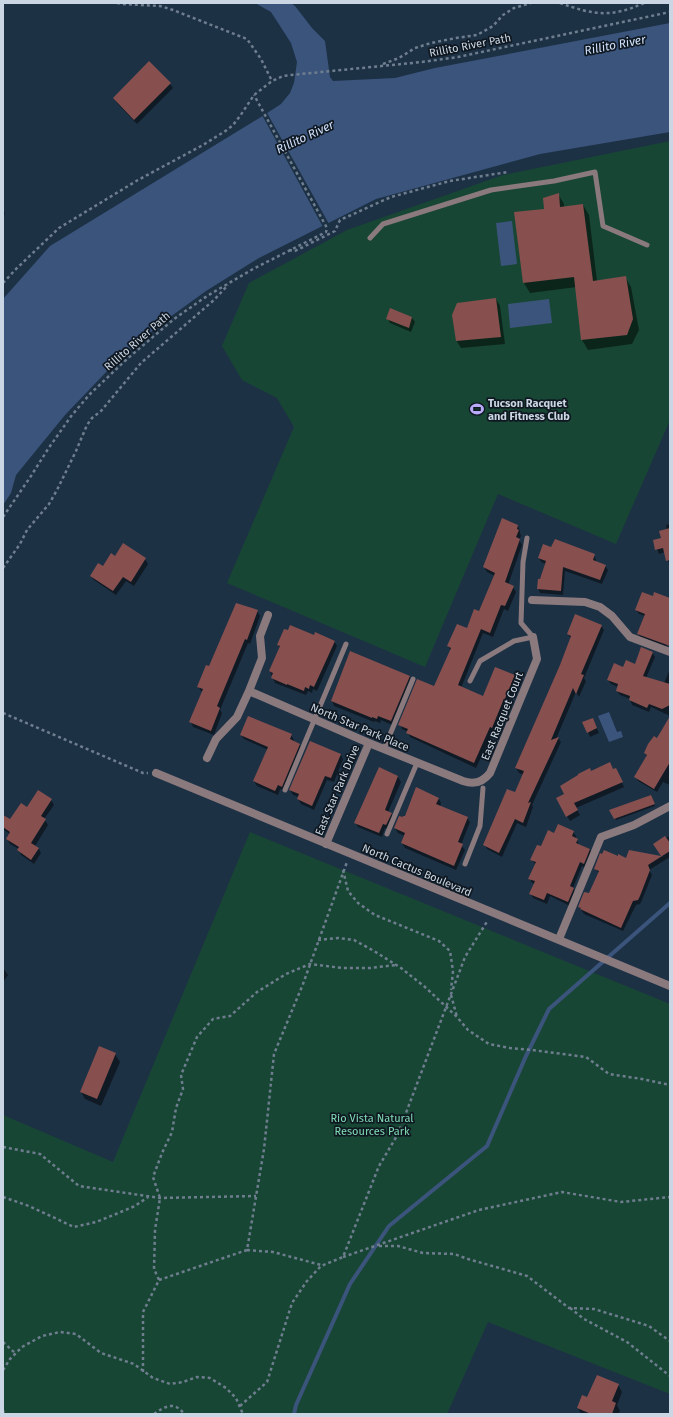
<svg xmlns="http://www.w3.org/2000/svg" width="673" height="1417" font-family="'Fira Sans',sans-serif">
<rect width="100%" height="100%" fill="#1d3145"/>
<path fill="#184634" d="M670,141V420L616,544L498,494L425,667L227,583L294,427L277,398L242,380L222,346L249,283L347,230L503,175Z
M250,832L670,1004V1394L488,1322L447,1414H3V1115L113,1162Z"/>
<path fill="#3b547c" d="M255,3H291L295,6L312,28L325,41L330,77L333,81L395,78L435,68L670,23V132L540,154L376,199L259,258L206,291L159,325L110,368L65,415L16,475L11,493L3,505V299L50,246L261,117L281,104L290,93L294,83L297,62L291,43L271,12Z
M512,221L517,264L501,266L496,223Z
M549,299L552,323L510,328L508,304Z
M609,712L617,732L621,731L623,737L609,742L598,716Z"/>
<path fill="#1d3145" d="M266,111L329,224L323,227L262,115Z"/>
<path fill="#0007" d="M170,84L173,88L137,124L117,103L114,98Z
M558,194L564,204V208L583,205L589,215L597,281L625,277L631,287L639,330L632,344L588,350L582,340L577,287L530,293L524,283L516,213L545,210Z
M3,210L5,213L3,218Z
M496,299L500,306L505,344L461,348L456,340Z
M412,318L415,322L411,332L390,323L388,319Z
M670,524V566L665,552L659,554L654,541L662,539L667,530L666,525Z
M518,526L520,531V533L521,536L519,540L522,545L508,585L513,587L516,592L508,611L504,609L493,637L483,633L461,688L483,697L514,676L517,681L507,706L505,705L495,732H493L476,768L410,737L408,732L402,729L400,724L435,687L451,651L448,646L467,630L479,612L495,576L487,572L484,567Z
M552,548L594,555L596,560L595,562L605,566L608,570L602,584L565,571L563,595L540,593L538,588L546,564L541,562L539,558Z
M116,557L145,559L148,564L134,586L126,581L116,595L94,580L91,576Z
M670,594V636L666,647L641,638L638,634L645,616L639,614L636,610L654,597L668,599Z
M257,611L260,616L250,644L248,643L220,710L222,713L214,735L193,727L191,722L203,692L201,691L198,686L209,668Z
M601,626L604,630L584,678L586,681L579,697L576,692L556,739L558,738L561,742L532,805L533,807L526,827L517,823L502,857L487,849L485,845L516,793L524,775L519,773L516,768L561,666L571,639L568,634Z
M314,636L334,641L337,646L317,691L313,689L312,693L308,691L306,695L275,683L270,671L280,648L278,645Z
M652,652L655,657L646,678L664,683L670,669V716L651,707L649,712L632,705L630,699L620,695L617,691L618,687L611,684L608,680L623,669L636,665Z
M351,653L410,677L412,682L394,726L381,720L380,723L375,721L374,722L334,706L332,701Z
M670,718V785L663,782L657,792L638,781L636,777L647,757L645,753L657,740Z
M595,724L599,733L590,737L588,732Z
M241,735H291L294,740L293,742L299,744L302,749L285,791L280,789L278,795L257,786L254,781L268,750L244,739Z
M341,755L343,759L334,782L327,780L314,810L301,804L298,799L299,797L293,795L290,790Z
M379,768L398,777L401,782L388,812L391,813L394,818L389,830L385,828L382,837L358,827L356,823Z
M613,770L618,774L624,787L576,808L580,815L570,821L557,799L565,794L591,772Z
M651,796L655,806L616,820L611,810Z
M439,799L441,803L440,807L467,818L470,822L461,845L465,850L456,870L405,848L402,843L405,836L398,833L395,828L400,817L403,819Z
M51,800L54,805L44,819L48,825L35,846L39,849L41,853L34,864L21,855L19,849L10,844L7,839L10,834L4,830L3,823L10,821L27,808Z
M573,832L576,836L575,839L577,840L579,845L590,849L592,854L586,868L582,866L573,888L576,893L570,906L550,896L547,904L533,898L530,893L535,884L532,883L530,879L536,865L532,860L554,834Z
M670,836V857L649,870L652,875L642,900L640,904L636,905L623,931L584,914L579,907L590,894L599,873L595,869L627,859L630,852L663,857L654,844Z
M3,968L8,975L3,982Z
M115,1054L120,1062L101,1106L85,1099L81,1092Z
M618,1385L622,1392L617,1405L620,1411L618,1414H581L578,1408L588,1398Z"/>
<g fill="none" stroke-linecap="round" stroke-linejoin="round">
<path stroke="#3b547c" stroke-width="4" d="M294,1414L296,1405L350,1284L389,1226L487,1146L526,1056L549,1009L670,903"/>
</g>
<path fill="#87504f" d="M149,61L171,83L134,120L113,98Z
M559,193L560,207L583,204L593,281L626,276L633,319L627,335L581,340L574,277L523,283L514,212L544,209L543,198Z
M496,298L501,337L456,341L452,315L457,303Z
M390,308L412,317L409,328L386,319Z
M502,518L518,525L517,529L519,530L516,537L520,539L505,582L514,586L505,606L501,605L490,633L481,629L458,685L483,696L495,667L515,675L504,701H503L492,728L490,727L474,763L406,733L408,729L398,725L417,679L434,686L451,648L447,646L457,624L467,628L474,609L479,611L495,573L483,567Z
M670,528V560L666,561L663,548L655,550L653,540L661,538L659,531Z
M555,539L595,554L593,560L606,565L600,580L563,567L561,591L537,589L538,579H540L546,561L538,558L543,544L551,547Z
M123,543L146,558L131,582L123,577L113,591L90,576L98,563L103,566L111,553L115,556Z
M642,592L653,596L654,592L670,598V646L637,634L645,614L635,610Z
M236,603L258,610L247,640L245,639L217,706L220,708L211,731L189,722L203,689L197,687L206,665L209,666Z
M575,614L602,625L581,674L584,675L576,694L573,688L551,740L559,737L528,803L531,802L523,823L515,819L499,853L483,845L507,789L515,792L524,771L515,768L560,665L571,636L567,634Z
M290,625L314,635L315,632L335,641L314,687L310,685L309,689L305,687L304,691L287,684V685L271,678L273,673L269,671L280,646L277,645L284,629L288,630Z
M641,647L653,652L643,676L670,684V705L662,709L649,704L647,708L629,700L630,696L616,691L618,684L607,680L614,663L623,667L626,660L635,664Z
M350,651L410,676L391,721L378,716L377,719L372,717V718L331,701Z
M248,716L292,734L290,739L300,744L282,787L278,785L275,791L253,781L268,747L240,735Z
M670,716V762L654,789L634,777L647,755L644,753L648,744L654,736L657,738Z
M593,718L597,728L587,733L582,722Z
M310,741L341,754L331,778L325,776L312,806L297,799L299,794L289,790Z
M610,762L613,769L616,768L623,782L574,803L578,810L566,817L556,798L564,794L560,786L578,775V774L590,768L591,771Z
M379,767L398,776L385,810L392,813L386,825L383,824L379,833L354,823Z
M416,787L439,798L436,804L468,817L458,842L463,844L454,866L401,843L405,833L394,828L399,816L403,817V816H405Z
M38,790L52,799L41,816L46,819L31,843L39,848L31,860L17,850L19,847L6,839L10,832L3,827V815L10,819L21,803L27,807Z
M651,795L655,804L614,819L609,810Z
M558,824L574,831L572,836L578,839L576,843L590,849L584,864L580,862L570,886L574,888L568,902L547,893L544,900L529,894L535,881L528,879L536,862L530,860L537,845L541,846L548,830L554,833Z
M665,836L670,843V851L648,865L650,870L640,896L638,900L633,901L621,928L580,909L581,908L578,907L584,892L589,893L599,871L594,869L600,853L602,854L604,850L618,856V854L626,858L629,850L661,856L653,844Z
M99,1046L116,1053L97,1099L80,1092Z
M597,1375L619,1384L612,1401L616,1403L612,1414H591L577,1408L582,1395L587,1397Z"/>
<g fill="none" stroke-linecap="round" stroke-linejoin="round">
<path stroke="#6e7e8f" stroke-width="2.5" stroke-dasharray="3 3" stroke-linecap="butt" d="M117,3L122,4L160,6L173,10L247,39L261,59L272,81
M560,3C594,15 611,18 644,3
M383,64L399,58L415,48L431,43L456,38L477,35L493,26L503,15L514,8L531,3
M289,250L295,251L335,231L340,220L391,197L450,181L508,172
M3,283L16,269L59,228L138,180L203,145L227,130L233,125L240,116L254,95L272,81L283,76L291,75L422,62L458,57L670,12
M3,517L31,476L48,449L72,415L90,394L127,359L174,319L207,296L253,269L326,232L327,228L254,95
M3,568L20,544L27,530L49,504L57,490L76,451L87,425L92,418L101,411L141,363L214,300L228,285
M3,713L143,773H148
M343,870L348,891L358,903L375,915L439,941L450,951L453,971L451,990
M318,940L338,938L354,940L374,951L401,968L425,987L457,1017L468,1030L489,1044L510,1048L532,1050L586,1057L609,1074L642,1079L670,1085
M451,995L457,1017
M3,1147L40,1154L79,1186L160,1198L256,1196
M3,1197L29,1206L74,1227L96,1222L116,1214L135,1206L148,1197
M379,1246H398L423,1253L454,1254L468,1259L527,1276L569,1308L594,1309L649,1326L670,1341
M247,1250L273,1252L321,1265
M343,1257L479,1210L562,1192L621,1202L670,1197
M159,1280L247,1250L264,1149L274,1054L303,984L347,862
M570,1308L584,1319L627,1342L670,1376
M3,1342L15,1353
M3,1370L10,1359L22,1347L42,1336L60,1332L76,1334L101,1353L134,1364L153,1378L170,1384L183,1382L197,1377L210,1378L226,1388L236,1398L243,1414
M143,1372V1312L159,1280L154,1269L155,1230L160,1198L153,1177L162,1153L172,1132L176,1108L183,1089L181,1075L197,1037L213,1019L230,1016L257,992L286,974L310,964L342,968H370L396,965
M240,1406L267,1382L292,1303L307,1281L321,1266L343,1257L379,1166L398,1134L465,957L488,920
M3,1410L4,1414
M154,1414C165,1406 175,1401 184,1414"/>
<path stroke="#8a7a7e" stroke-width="5" d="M370,238L383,224L491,190L554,181L595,172L603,226L647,245
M470,681L480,661L514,641L533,637L521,623L523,562L527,538
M384,749L413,679
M285,790L346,644
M387,834L417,763
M465,864L480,826L483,788"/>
<path stroke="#8a7a7e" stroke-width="8" d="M532,600L585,602L600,607L612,616L630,637L670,652
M249,691L369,743L463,781C474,785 483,782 490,773L537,659L533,637
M207,758L216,739L237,717L249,691L262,658L260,636L268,615
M156,773L670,986
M326,844L369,743
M559,939L601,837L634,825L670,806"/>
</g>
<defs>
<g id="stadium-bare" transform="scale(1.08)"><path d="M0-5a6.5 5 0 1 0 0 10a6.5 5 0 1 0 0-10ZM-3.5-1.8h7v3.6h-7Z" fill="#b7abf8" stroke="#0f1821" stroke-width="2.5" paint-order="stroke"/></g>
</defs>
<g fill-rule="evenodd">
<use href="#stadium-bare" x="477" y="409"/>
</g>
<g text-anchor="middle" stroke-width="3.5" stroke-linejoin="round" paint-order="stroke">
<g font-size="11" fill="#cad6e3" stroke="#0f1821">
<text transform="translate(470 45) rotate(-11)" y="4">Rillito River Path</text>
<text transform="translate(137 341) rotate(-41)" y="4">Rillito River Path</text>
<text transform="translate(502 716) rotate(-68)" y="4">East Racquet Court</text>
<text transform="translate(360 727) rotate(23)" y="4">North Star Park Place</text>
<text transform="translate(337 790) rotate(-67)" y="4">East Star Park Drive</text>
<text transform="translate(417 870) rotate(23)" y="4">North Cactus Boulevard</text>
</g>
<g font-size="11" font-weight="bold" fill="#cad6e3" stroke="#0f1821" text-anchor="start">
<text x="488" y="407">Tucson Racquet<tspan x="488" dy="13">and Fitness Club</tspan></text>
</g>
<g font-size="11" fill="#81dbb4" stroke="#0f1821">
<text x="372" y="1122">Rio Vista Natural<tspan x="372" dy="13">Resources Park</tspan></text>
</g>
<g font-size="12" font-style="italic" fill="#d0e1fc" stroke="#0f1821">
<text transform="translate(615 45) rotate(-11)" y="4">Rillito River</text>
<text transform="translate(305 137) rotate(-25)" y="4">Rillito River</text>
</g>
</g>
<rect width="673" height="1417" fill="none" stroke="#cad6e3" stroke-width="8"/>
</svg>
